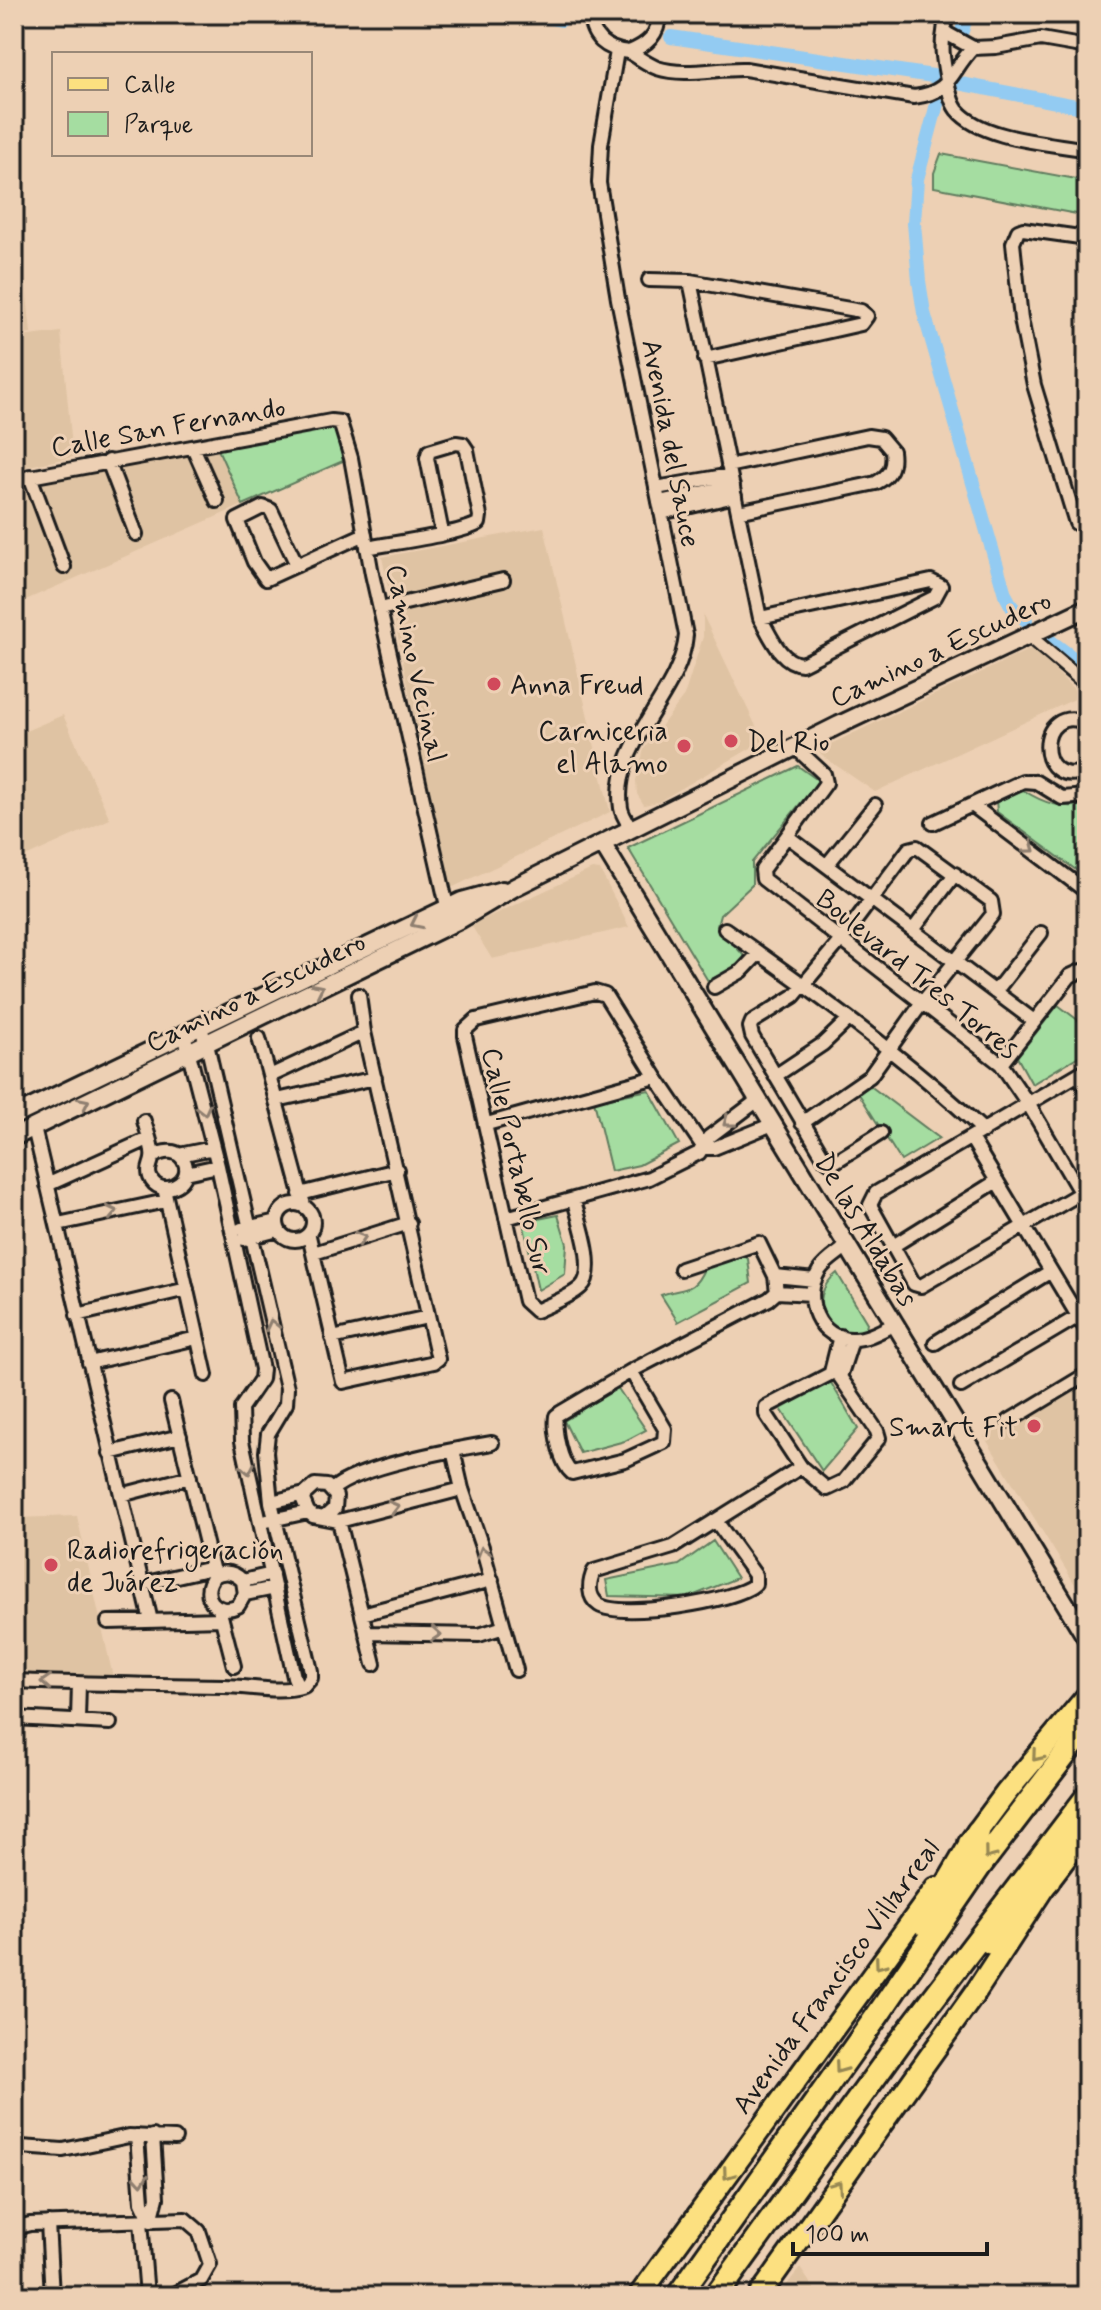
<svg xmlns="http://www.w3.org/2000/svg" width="1101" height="2310" font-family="Mynerve,sans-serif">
<rect width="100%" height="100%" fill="#edd0b4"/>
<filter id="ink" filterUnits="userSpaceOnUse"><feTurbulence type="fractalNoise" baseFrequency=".0125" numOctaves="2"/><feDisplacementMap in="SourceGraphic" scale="16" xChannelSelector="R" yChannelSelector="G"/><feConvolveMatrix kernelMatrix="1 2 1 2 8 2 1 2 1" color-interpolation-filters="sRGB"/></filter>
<g filter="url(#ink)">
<path fill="#dfc3a3" d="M14,248L22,249L31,333L14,335Z
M61,332L73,457L14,469V338Z
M217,447L243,505L14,605V488Z
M544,527L610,812L449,889L382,557Z
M703,615L763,741L658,802L644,805L637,794L636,780L644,749L684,696L703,637Z
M1032,648L1081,696L875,792L821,755L818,750Z
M63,715L110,819L14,862V736Z
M592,869L600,870L629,927L492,959L471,925Z
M1087,1374V1604L984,1436Z
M77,1516L113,1677L14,1672V1518Z
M800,2268L819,2296H778Z"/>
<path fill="#a5dda1" stroke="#607c5e" stroke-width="2" d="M941,154L1087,181V216L934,187V173Z
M336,424L343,461L243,505L217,447Z
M798,766L819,781L752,862V885L720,915L717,926L745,957L738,966L708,981L628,848Z
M1023,790C1043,803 1063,810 1087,804V878L997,812L996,800Z
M1058,1005L1087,1027V1051L1032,1084L1017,1057Z
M869,1085L939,1138L901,1161L859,1094Z
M649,1090L679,1144L639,1165L611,1171L594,1101Z
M558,1215L567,1244L565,1274L538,1290L523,1222Z
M744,1255L748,1259L751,1283L678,1322L661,1295C684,1287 693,1294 704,1269Z
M837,1273L867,1323L866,1329C829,1345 803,1299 837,1273Z
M830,1381L858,1429L822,1471L781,1409Z
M617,1387L646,1430L625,1441L580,1453L564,1421Z
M713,1541L737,1578L687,1598L609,1596L606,1580L679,1565Z"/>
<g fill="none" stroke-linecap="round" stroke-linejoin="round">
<path stroke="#93cbf2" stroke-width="14" d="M530,14L561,20
M962,31L967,14
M671,37L933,76
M962,84L1087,108
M937,104L917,179L914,223L919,281L924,313L1005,594L1012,607L1026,620
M1045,637L1081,664"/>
<g stroke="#1c1c1c" stroke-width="18">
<path id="minor" d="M590,14C591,38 606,50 629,52C647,45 659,35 659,14
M946,14L944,32L973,48L996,47L1041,39L1087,47
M944,32C941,47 943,59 946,75C948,86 950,101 957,110C982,140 1051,143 1087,150
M617,51L601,145L599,183L618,299L686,635C681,696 611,743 621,808C622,815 628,823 632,830
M629,52C638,57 647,64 657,68C685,77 716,68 745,69L914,97C953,92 950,71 973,48
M1087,238L1023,229L1018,231L1013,243L1021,319L1034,385L1076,523L1087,530
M649,280L690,281L861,311L867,316L861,324L705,359
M690,281L760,618
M193,447L217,501
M108,461L136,534
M728,466L868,436L881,438L892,451C894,466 891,475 876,483L738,512
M30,476L64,567
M14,480L331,421L340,422L351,458L372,574L449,915
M656,488L730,475
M659,502L733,486
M661,513L735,496
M367,548C391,543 462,534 479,523L480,516L467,450L463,444L456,443L429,451L427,458L442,533
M297,565L271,510L263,507L237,520L254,562L266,579L365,534
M931,581L941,586L935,597L802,664C780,663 770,634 760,618Z
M380,609L503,580
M1027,634L1087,685
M1087,723C1034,700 1034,793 1087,770
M795,747L824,774L826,783L762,870L763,879L1001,1064L1029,1105L1087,1204
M972,805L1087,892
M933,823L1023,781L1036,782L1062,798L1087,796
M787,836L1034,1021
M827,865L875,805
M725,929C814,992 904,1056 984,1131
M913,930L955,874
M714,987L742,971L759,953
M995,992L1041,933
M184,1034L218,1166L262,1369L261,1379L241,1408L242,1441L294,1677L297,1684L304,1686L311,1678V1671L271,1502L266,1452L268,1434L286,1404L287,1388L207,1044L200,1027
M259,1038L304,1205
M1001,1064L1070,976L1081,971L1087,974
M1078,1075L1087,1090
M270,1076L364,1032
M775,1076L823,1044L848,1020
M277,1100L375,1078
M144,1121C147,1132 154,1149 152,1159C151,1166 147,1169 150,1177C159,1199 193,1185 185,1163C179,1148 163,1150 153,1157
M802,1123L870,1076L922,1003L993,914L991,901L917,847L909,849L841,940L794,996L752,1022L750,1027L752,1036L824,1158L829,1162L836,1161L881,1133
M487,1124L656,1077
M34,1128L151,1621
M971,1138L1087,1331
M704,1148H714L773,1124
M179,1155L213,1148
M186,1173L218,1166
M47,1185L148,1139
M164,1188L206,1375
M1084,1191L921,1286L914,1284L870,1205L876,1193L1087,1069
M300,1194L397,1170
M574,1201C579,1220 598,1271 581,1287C569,1298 550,1304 536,1311L525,1301L465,1036V1030L476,1020L595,992L605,995L656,1077L704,1148
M277 1222a18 18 0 1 1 36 0a18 18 0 1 1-36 0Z
M506,1218L649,1178L699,1153L709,1137L758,1100
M58,1224L166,1201
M241,1229L277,1221
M309,1236L343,1382L434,1362L438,1359L364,1032L359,995
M244,1239L278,1230
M847,1246C838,1254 825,1261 819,1271C802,1298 818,1341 854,1339C868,1339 882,1330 895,1324
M893,1246L997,1181
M314,1253L409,1223
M681,1269L759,1243L775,1276L777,1292
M775,1276L815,1280
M77,1315L187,1289
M332,1338L428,1317
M935,1343L1051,1271
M89,1363L197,1338
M631,1371L665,1429L664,1442L625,1460L572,1473C560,1463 554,1431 556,1416L560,1413L631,1371L769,1299L777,1292L812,1294
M831,1372L840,1336
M834,1372L840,1377L877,1431L879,1438L844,1481L827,1489L801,1467L766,1414V1407Z
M840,1377L852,1340
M961,1386L1087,1311
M171,1401L214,1576C199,1595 216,1617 238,1606L245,1594L243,1581C234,1572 225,1570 214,1576
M1009,1421L1087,1374
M453,1450L462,1489L482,1547L516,1670
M110,1453L180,1436
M332,1490C356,1467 456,1449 492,1443
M121,1495L190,1477
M271,1502L305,1494
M325,1517L335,1508L336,1496L327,1486L315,1485L305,1494L303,1500L308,1512L313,1516L339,1521L462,1489
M267,1521L308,1512
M339,1521L374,1664
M716,1521L755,1575V1584C736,1602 621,1619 599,1605C587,1597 589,1582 594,1571L673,1547L801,1467
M243,1581L272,1574
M142,1584L212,1568
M245,1594L275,1588
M220,1612L234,1666
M362,1614L492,1580
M108,1622L222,1619
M366,1633L479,1635L504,1627
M14,1681C84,1684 154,1685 224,1686C250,1686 279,1694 304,1686
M14,1718L110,1723
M78,1719L79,1684
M137,2136L142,2202L151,2221
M14,2150L21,2147L63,2150L129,2136L175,2138
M141,2221L147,2296
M151,2221L157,2198L153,2136
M48,2223L52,2296
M14,2235L22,2226L30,2224L185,2219L199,2231L210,2264L201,2280L171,2296"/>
</g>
<g stroke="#1c1c1c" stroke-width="22">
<path id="tertiary" d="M603,845L1087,1639
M14,1116L462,901L502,890
M14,1137L461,919L515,887L839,725L1087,608"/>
</g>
<g stroke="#1c1c1c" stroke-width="26">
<path id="primary" d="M969,1843L1006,1793L1087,1696
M639,2296L936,1888
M759,2296L975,1993L1048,1881L1087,1830"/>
</g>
<g stroke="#1c1c1c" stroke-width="28">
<path id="trunk" d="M924,1924L978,1832
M991,1943L1048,1881
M678,2296L877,2016L979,1867L1087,1726
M716,2296L903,2038L1087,1797"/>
</g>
<use href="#minor" stroke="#edd0b4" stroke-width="12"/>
<use href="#tertiary" stroke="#edd0b4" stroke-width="16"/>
<use href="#primary" stroke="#fce080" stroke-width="20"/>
<use href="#trunk" stroke="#fce080" stroke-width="22"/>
</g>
<defs><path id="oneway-chevron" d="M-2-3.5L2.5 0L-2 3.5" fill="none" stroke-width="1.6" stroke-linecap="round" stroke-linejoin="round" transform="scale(2)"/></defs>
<g stroke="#8f7f70">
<use href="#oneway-chevron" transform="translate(1030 848) rotate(37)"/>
<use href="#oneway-chevron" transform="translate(416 923) rotate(154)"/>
<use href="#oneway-chevron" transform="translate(318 989) rotate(-26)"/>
<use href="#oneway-chevron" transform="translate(84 1103) rotate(-26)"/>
<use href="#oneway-chevron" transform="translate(204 1110) rotate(76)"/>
<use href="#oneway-chevron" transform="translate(728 1122) rotate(143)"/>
<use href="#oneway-chevron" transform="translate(112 1212) rotate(-12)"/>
<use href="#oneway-chevron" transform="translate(361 1238) rotate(-18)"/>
<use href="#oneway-chevron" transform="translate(272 1325) rotate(-103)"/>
<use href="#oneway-chevron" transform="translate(248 1469) rotate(78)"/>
<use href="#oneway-chevron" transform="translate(394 1507) rotate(-14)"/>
<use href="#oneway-chevron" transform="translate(483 1552) rotate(-107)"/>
<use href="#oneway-chevron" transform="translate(436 1634) rotate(4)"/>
<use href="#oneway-chevron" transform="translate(46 1682) rotate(-177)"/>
<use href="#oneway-chevron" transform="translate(141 2180) rotate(85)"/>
</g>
<g stroke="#978853">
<use href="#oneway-chevron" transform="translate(1037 1756) rotate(130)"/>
<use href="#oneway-chevron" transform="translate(989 1854) rotate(127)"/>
<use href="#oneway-chevron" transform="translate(880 1964) rotate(126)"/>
<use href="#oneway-chevron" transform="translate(840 2068) rotate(126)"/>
<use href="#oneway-chevron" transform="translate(728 2174) rotate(126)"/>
<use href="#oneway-chevron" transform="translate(837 2186) rotate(-55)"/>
</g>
</g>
<g fill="#d1495b" stroke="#edd0b4" stroke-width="3">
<circle cx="494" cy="684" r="8"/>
<circle cx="731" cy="741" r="8"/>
<circle cx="684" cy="746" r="8"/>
<circle cx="1034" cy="1426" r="8"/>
<circle cx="51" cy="1565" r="8"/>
</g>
<g text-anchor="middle" stroke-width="6" stroke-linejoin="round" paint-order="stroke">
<g font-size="28" fill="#1c1c1c" stroke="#edd0b4">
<text transform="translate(168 426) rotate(-10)" y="10">Calle San Fernando</text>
<text transform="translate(672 443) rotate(79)" y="10">Avenida del Sauce</text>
<text transform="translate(940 648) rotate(-25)" y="10">Camino a Escudero</text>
<text transform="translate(417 663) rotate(78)" y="10">Camino Vecinal</text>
<text transform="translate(918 973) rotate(39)" y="10">Boulevard Tres Torres</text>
<text transform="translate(255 991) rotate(-26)" y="10">Camino a Escudero</text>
<text transform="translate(518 1161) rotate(77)" y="10">Calle Portabello Sur</text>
<text transform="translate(867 1229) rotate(59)" y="10">De las Aldabas</text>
<text transform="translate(835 1976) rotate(-54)" y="10">Avenida Francisco Villarreal</text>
</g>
<g font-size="28" fill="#1c1c1c" stroke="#edd0b4" text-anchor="start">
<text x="510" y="694">Anna Freud</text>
<text x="668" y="740" text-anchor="end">Carniceria<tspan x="668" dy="32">el Alamo</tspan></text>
<text x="747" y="751">Del Rio</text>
<text x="1018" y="1436" text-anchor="end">Smart Fit</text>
<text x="67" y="1559">Radiorefrigeración<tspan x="67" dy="32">de Juárez</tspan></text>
</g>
</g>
<rect width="1101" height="2310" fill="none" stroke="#edd0b4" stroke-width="48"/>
<rect x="24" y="24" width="1053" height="2262" fill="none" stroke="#1c1c1c" stroke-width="3" filter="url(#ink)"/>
<rect x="52" y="52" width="260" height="104" fill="#edd0b4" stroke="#998877" stroke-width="2"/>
<rect x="68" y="78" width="40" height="12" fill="#fce080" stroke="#998877" stroke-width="2"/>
<text x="124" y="92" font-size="24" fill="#1c1c1c">Calle</text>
<rect x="68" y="112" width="40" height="24" fill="#a5dda1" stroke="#998877" stroke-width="2"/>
<text x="124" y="132" font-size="24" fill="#1c1c1c">Parque</text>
<path d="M793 2242v12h194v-12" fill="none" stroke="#1c1c1c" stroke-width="4"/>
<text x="805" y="2242" font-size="24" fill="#1c1c1c" stroke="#edd0b4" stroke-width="6" paint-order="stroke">100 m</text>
</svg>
